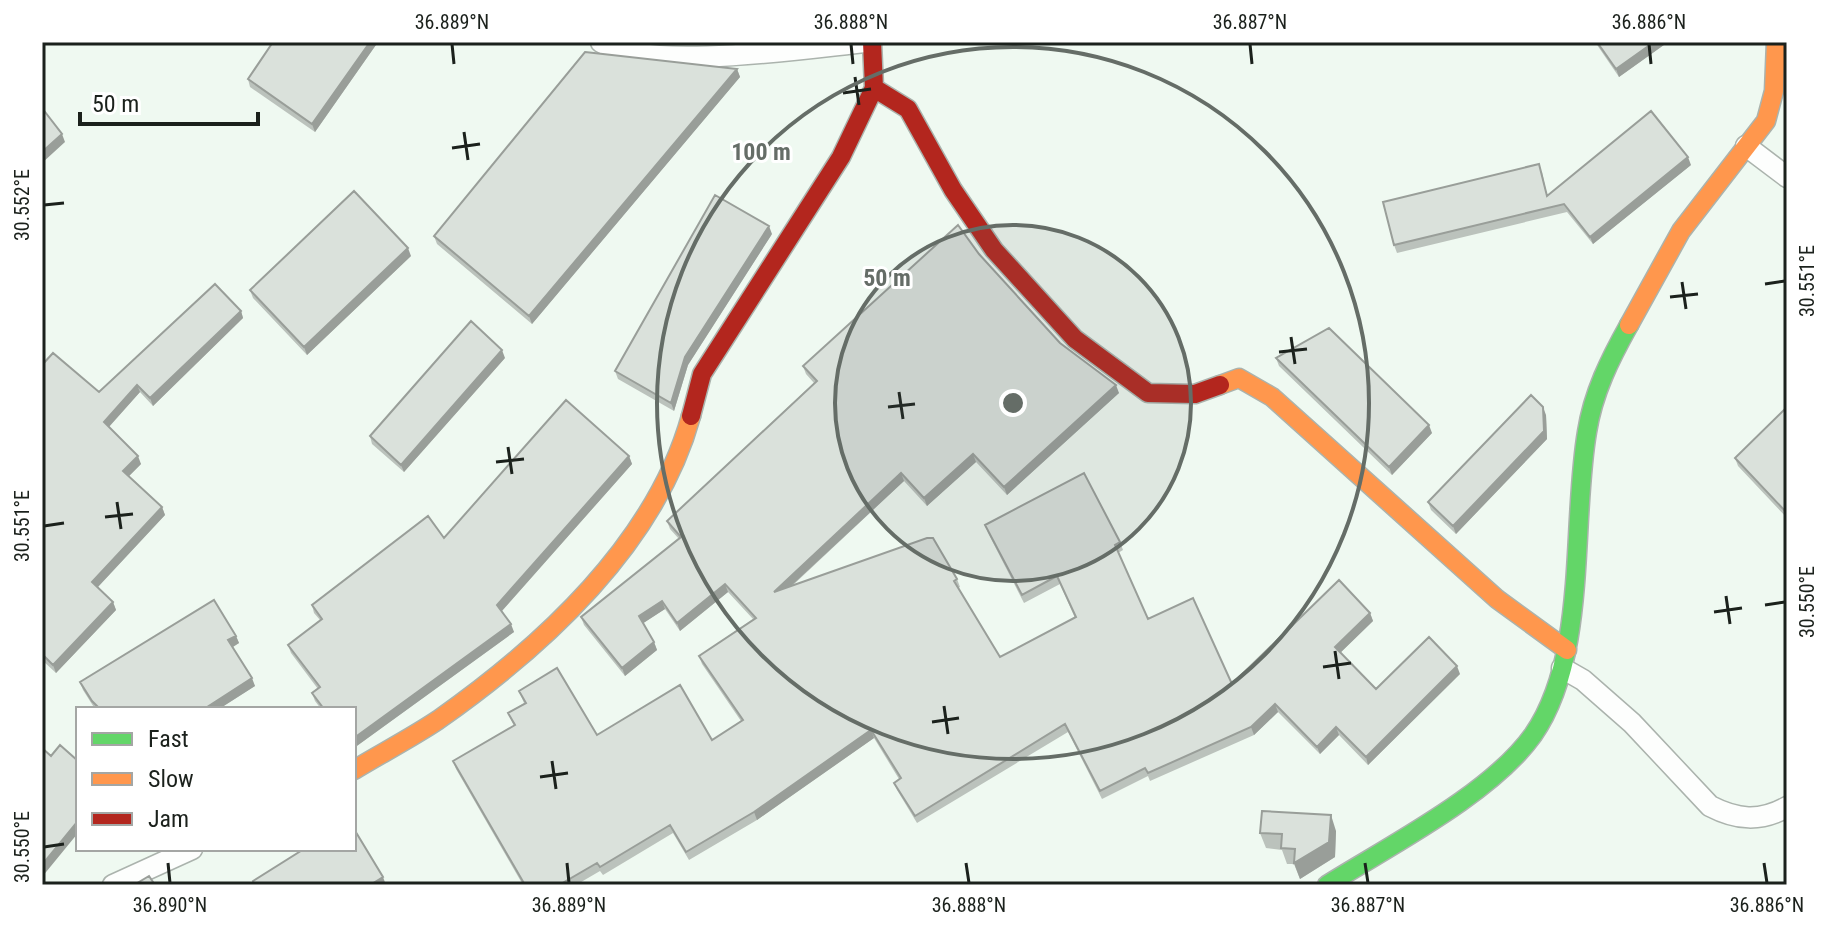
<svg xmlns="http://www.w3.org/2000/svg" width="1829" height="927" font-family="'Roboto Condensed',sans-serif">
<rect width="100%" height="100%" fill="#eff9f1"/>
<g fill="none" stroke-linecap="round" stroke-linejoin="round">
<g stroke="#abb3ad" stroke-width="23">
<path id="street" d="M601,42C648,72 806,48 865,42
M1746,146L1787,177
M1562,668L1583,680L1632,723L1710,806C1737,820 1760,822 1787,807
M113,885L192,849"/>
</g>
<g stroke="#abb3ad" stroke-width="21">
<path id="fast" d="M1327,885C1389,846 1491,794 1533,735C1588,656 1571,525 1587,432C1593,393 1610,359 1629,325"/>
</g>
<g stroke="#abb3ad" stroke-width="21">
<path id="slow" d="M1629,325L1681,231L1766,121L1774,91L1776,42
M1220,385L1239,378L1272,397L1497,599L1567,650
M354,770C382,753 411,738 438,720C542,647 656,543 691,416"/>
</g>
<g stroke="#abb3ad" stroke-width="21">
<path id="jam" d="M874,88L908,109L953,190L994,250L1075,339L1148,393L1195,394L1220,385
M691,416L702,374L841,157L874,88L872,42"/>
</g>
<use href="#street" stroke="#fdfefd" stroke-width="20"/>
<use href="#fast" stroke="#63d668" stroke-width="18"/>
<use href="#slow" stroke="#ff974d" stroke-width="18"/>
<use href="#jam" stroke="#b3261e" stroke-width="18"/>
</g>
<path fill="#bbc2bc" d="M378,42L315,132L250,87L248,79Z
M1595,42H1668L1619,77Z
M737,69L740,77L532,324L437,244L434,236Z
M1691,165L1593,244L1567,212L1397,253L1394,245L1542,172L1547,195Z
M772,234L688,365L674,411L618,379L615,371Z
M979,254L1060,343L1119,393L1007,495L976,462L927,506L904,481L792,586L957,579L960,587L958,588L1000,657L1075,618L1060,584L1024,603L988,533L985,525L1120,542L1123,550L1118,553L1148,619L1232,684L1370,613L1373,621L1340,653L1376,689L1460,674L1368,765L1339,735L1320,754L1278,712L1254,735L1150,781L1148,776L1102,799L1068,732L917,823L897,790L894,783L899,779L874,738L757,820L689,860L673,833L603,875L600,871L576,885H523L456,769L453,761L514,726L508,713L524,703L519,691L597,735L712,740L741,721L702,664L699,656L753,619L728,592L680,631L665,609L643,623L654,642L657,650L625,676L584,625L581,617L679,539L670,529L667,521L814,383L806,374L803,366Z
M411,256L307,355L253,298L250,290Z
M241,311L243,318L153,406L140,392L109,427L141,464L129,476L162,507L165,515L98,587L113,602L116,610L56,673L42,660V365L99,392Z
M505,358L404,472L372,444L370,436Z
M1276,358L1432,433L1392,475L1279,366Z
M1787,407V518L1738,466L1735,458Z
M1546,415L1547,439L1456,534L1431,510L1428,502Z
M629,456L632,464L502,611L514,632L354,748V709H321L315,701L312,693L318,689L291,653L288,645L320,620L314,613L312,605L444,538Z
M236,636L239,643L233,647L255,686L219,709H95L83,690L80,682Z
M1336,831L1335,857L1300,879L1294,864H1287L1282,850L1266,848L1260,833Z"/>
<path fill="#999e99" d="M370,42H378L315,132L312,124Z
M1654,42H1668L1619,77L1616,69Z
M737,69L740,77L532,324L529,316Z
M62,134L65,142L42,163V152Z
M1688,157L1691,165L1593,244L1590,237Z
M769,226L772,234L688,365L674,411L671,403L685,357Z
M408,248L411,256L307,355L304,347Z
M241,311L243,318L153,406L150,398Z
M502,350L505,358L404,472L401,465Z
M137,385L140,392L106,430L104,422Z
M1116,385L1119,393L1007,495L1004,487Z
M1543,407L1546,415L1547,439L1456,534L1453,526Z
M1429,425L1432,433L1392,475L1389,467Z
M973,454L976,462L927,506L924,498Z
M138,456L141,464L126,479L123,471Z
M629,456L632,464L500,613L497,605Z
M901,473L904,481L776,600L774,592Z
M162,507L165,515L95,590L92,582Z
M725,584L728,592L680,631L677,623Z
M662,601L665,609L642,624L639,616Z
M113,602L116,610L56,673L53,665Z
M1370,613L1373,621L1338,655L1335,647Z
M511,624L514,632L354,748V738Z
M236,636L239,643L231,648L228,640Z
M654,642L657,650L625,676L622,668Z
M1457,666L1460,674L1368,765L1366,757Z
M252,678L255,686L219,709H204Z
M1275,704L1278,712L1254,735L1251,727Z
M1336,727L1339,735L1320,754L1317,747Z
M871,730L874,738L757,820L754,812Z
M1331,815L1336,831L1335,857L1300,879L1294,863Z
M78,821V833L42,877V865Z
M383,877L386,885H370Z"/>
<path fill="#dae1db" stroke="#999e99" stroke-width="2" d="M273,42H370L312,124L248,79Z
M1597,42H1654L1616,69Z
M585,52L737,69L529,316L434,236Z
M42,108L62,134L42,152Z
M1651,111L1688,157L1590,237L1564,204L1394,245L1383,202L1539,164L1547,196Z
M354,191L408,248L304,347L250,290Z
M715,195L769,226L685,357L671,403L615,371Z
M958,225L979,254L1060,343L1116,385L1004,487L973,454L924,498L901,473L774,592L927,538H933L957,579L954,581L1000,657L1076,617L1057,576L1022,595L985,525L1084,473L1120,542L1115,545L1148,619L1193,598L1232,684L1339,580L1370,613L1335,647L1376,689L1429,637L1457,666L1366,757L1336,727L1317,747L1275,704L1251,727L1148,773L1145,768L1100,791L1065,724L915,816L894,783L901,778L871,730L754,812L686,852L670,825L600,867L597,863L559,885H525L453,761L515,725L508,713L526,703L519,691L557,668L597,735L680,685L712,740L743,720L699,656L756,618L725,584L677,623L662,601L639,616L654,642L622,668L581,617L681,537L667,521L817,381L803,366Z
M215,284L241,311L150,398L137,385L104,422L138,456L123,471L162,507L92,582L113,602L53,665L42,654V365L53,353L99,392Z
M471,321L502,350L401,465L370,436Z
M1329,328L1429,425L1389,467L1276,358Z
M1531,395L1543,407L1544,431L1453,526L1428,502Z
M566,400L629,456L497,605L511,624L354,738V709H324L312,693L320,687L288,645L322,619L312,605L428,516L444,538Z
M1787,407V513L1735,458Z
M214,600L236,636L228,640L252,678L204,709H100L92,701L80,682Z
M60,745L78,761V821L42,865V748L51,756Z
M1262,811L1331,815L1329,842L1294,863L1295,849L1281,848L1282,834L1260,833Z
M354,829L383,877L370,885H255L253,881L304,849H354Z
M149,876L155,885H134Z"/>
<path fill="none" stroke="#1b211c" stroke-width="3" d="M452,44L454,64M851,44L853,64M1250,44L1252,64M1649,44L1651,64M855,77L859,105M843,93L871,89M464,132L468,160M452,148L480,144M44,205L64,203M1682,282L1686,309M1765,284L1785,281M1670,297L1698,294M1291,337L1295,364M1279,352L1307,349M899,392L903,419M888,407L915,404M508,447L512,474M496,462L524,459M117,502L121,529M105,517L133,514M44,526L64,523M1726,596L1730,624M1765,605L1785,602M1714,612L1742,608M1335,651L1339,679M1323,667L1351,663M944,706L948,734M932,722L959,718M552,761L556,789M540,777L568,773M44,847L64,844M168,863L170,883M567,863L569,883M966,863L969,883M1365,863L1368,883M1764,863L1767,883"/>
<circle cx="1013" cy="403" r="178" fill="#656d67" fill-opacity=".12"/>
<g fill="none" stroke="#656d67" stroke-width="4">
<circle cx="1013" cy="403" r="178"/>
<circle cx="1013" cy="403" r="356"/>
</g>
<circle cx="1013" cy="403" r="12" fill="#656d67" stroke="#fff" stroke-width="4"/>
<g font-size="24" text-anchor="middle" font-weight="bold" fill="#656d67" stroke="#fff" stroke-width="6" stroke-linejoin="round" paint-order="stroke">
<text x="761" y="160">100 m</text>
<text x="887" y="286">50 m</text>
</g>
<rect width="1829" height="927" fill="none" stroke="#ffffff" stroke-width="88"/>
<rect x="76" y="707" width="280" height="144" fill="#ffffff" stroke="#a4a6a4" stroke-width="2"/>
<rect x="92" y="733" width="40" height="12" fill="#63d668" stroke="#a4a6a4" stroke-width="2"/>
<text x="148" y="747" font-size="24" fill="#1b211c">Fast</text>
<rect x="92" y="773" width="40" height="12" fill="#ff974d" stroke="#a4a6a4" stroke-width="2"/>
<text x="148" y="787" font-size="24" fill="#1b211c">Slow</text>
<rect x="92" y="813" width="40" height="12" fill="#b3261e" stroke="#a4a6a4" stroke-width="2"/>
<text x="148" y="827" font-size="24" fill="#1b211c">Jam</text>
<path d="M80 112v12h178v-12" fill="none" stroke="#1b211c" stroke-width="4"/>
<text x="92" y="112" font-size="24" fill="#1b211c" stroke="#ffffff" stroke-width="6" paint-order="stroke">50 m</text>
<rect x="44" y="44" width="1741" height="839" fill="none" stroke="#1b211c" stroke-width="3"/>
<g font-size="20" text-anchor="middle" fill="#1b211c">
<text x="452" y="29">36.889°N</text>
<text x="851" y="29">36.888°N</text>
<text x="1250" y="29">36.887°N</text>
<text x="1649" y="29">36.886°N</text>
<text transform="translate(22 205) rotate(-90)" y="7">30.552°E</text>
<text transform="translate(1807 281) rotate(-90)" y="7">30.551°E</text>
<text transform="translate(22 526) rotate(-90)" y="7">30.551°E</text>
<text transform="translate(1807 602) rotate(-90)" y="7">30.550°E</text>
<text transform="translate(22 847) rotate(-90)" y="7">30.550°E</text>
<text x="170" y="912">36.890°N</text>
<text x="569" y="912">36.889°N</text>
<text x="969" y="912">36.888°N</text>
<text x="1368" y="912">36.887°N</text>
<text x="1767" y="912">36.886°N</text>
</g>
</svg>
